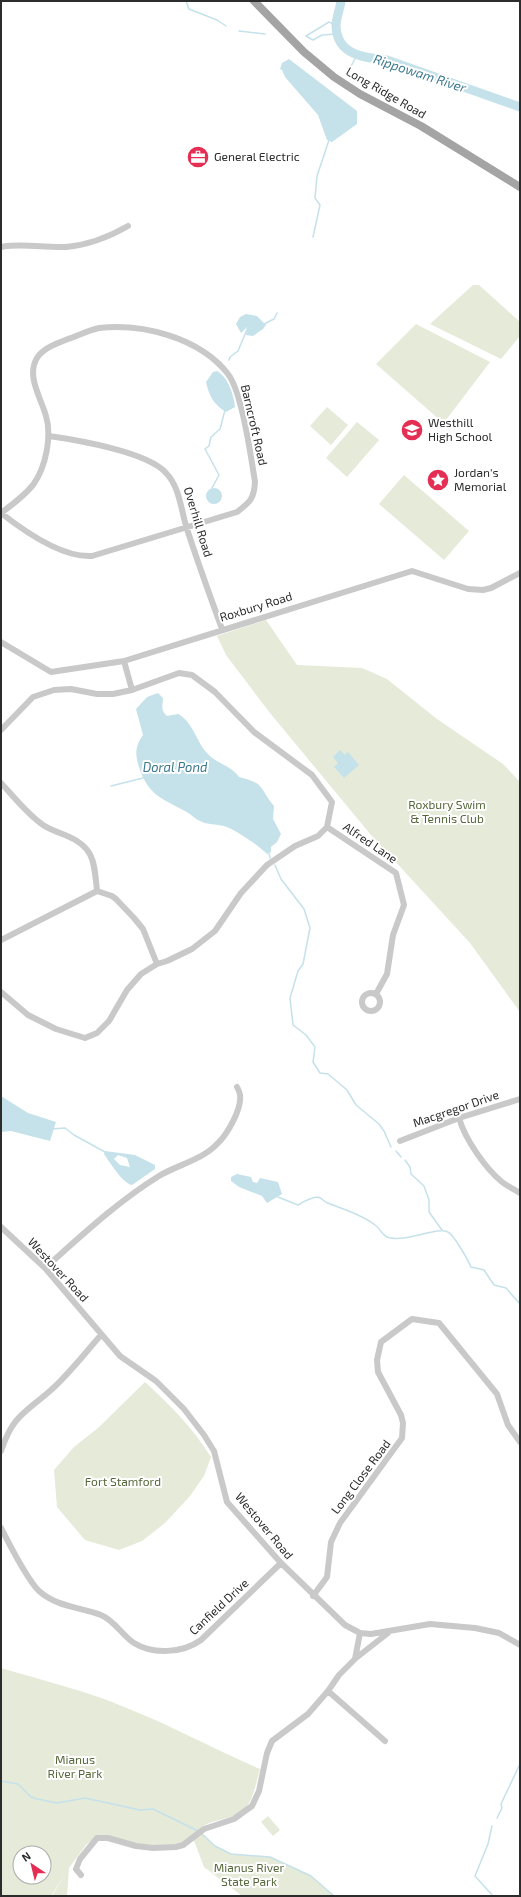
<svg xmlns="http://www.w3.org/2000/svg" width="521" height="1897" font-family="'Exo 2',sans-serif">
<rect width="100%" height="100%" fill="#fff"/>
<path fill="#e5ead9" fill-rule="evenodd" d="M473,285H479L520,322V336L501,359L430,324Z
M416,324L490,362L446,420L441,421L376,364Z
M327,407L348,425L331,445L310,426Z
M357,422L379,440L347,477L326,458Z
M404,475L469,531L444,560L379,504Z
M266,620L297,665L362,668L387,679L437,719L503,764L520,782V1012L470,943L371,835L270,713L226,655L217,636Z
M145,1382C170,1405 193,1428 211,1457L204,1476L190,1496L165,1523L142,1541L119,1550L85,1540L57,1507L54,1470L74,1447L98,1428Z
M1,1668C44,1681 88,1691 129,1709C174,1727 216,1750 260,1769C257,1780 254,1795 248,1805C238,1822 211,1816 197,1831L205,1836L215,1846L231,1854L270,1857L311,1876L334,1896H242L204,1867L193,1838L172,1846H151L96,1836L86,1845L69,1868L67,1896H52L65,1874L51,1896H1ZM20,1853H44V1877H20Z
M268,1816L280,1830L273,1836L261,1822Z"/>
<path fill="#c5e1ea" fill-rule="evenodd" d="M289,59L357,111V124L332,142L327,140L318,115L285,77L282,70L280,69L282,63Z
M246,314L257,316L266,325L263,329L253,336L246,335L247,327L241,333L236,324L240,317Z
M217,371C228,377 234,395 235,407L226,412C214,405 209,396 206,382L213,372Z
M206 496a8 8 0 1 1 16 0a8 8 0 1 1-16 0Z
M158,693L163,698C163,706 160,710 167,716L178,714C193,722 196,741 207,753C216,764 231,765 239,777C265,783 259,788 274,806L273,819L281,834L277,842L271,847V852L267,854C258,845 236,830 224,826C217,824 207,825 200,821C195,819 191,814 185,811C161,798 148,795 139,767C135,755 135,746 143,735L136,709L147,697Z
M340,750L345,755L348,752L359,765L344,778L334,767L338,763L333,757Z
M1,1096L28,1113L56,1122L50,1141L11,1131L1,1132Z
M105,1151L135,1155L155,1165V1169L132,1185C122,1183 110,1162 104,1154ZM118,1155L127,1158L130,1167L120,1165L114,1159Z
M237,1174L251,1177L253,1182L257,1183L260,1178L278,1182L282,1194L267,1203L262,1196L239,1187L231,1181V1177Z"/>
<g fill="none" stroke-linecap="round" stroke-linejoin="round">
<path stroke="#c5e1ea" stroke-width="1.5" d="M186,1L189,9L217,20L226,26
M239,31L265,34
M306,36L329,22L336,25
M306,36L313,40L322,35L337,34
M348,72L357,55
M313,237L320,205L315,198L317,176L329,140
M264,324L274,319L277,313
M229,360L230,357L238,351L248,327
M212,488L219,475L205,449L209,446L211,437L220,429L225,410
M111,786L143,778
M269,853L270,858
M275,865L281,879L304,909L310,928L303,964L298,971L290,998L293,1025L306,1035L315,1047L313,1062L320,1073L328,1074L347,1090L356,1105L379,1124L384,1131L391,1147
M52,1129L65,1128L74,1135L105,1152
M396,1151L401,1157
M405,1160L410,1167L411,1174L424,1186L429,1200V1212L442,1230
M278,1197L298,1205C303,1202 311,1197 318,1197C322,1198 324,1202 328,1203C342,1209 363,1215 375,1225C381,1229 382,1237 391,1238C408,1242 438,1226 448,1232C454,1235 468,1260 471,1267L484,1270L494,1285L506,1288L520,1304
M1,1781L18,1784L31,1797L37,1799L57,1803L85,1798L140,1810L153,1809L198,1831
M497,1818L502,1808L501,1804L520,1764
M492,1826L488,1844L475,1876L493,1896
M201,1833L215,1846L231,1854L270,1857L311,1876L334,1896"/>
<path stroke="#c5e1ea" stroke-width="9" d="M341,1C340,9 336,18 336,26C337,55 364,58 387,60L520,107"/>
<path stroke="#c9c9c9" stroke-width="6" d="M1,247C23,243 44,248 66,247C88,245 109,237 128,226
M49,436C77,440 148,452 166,473C180,487 181,511 187,529C198,563 210,596 222,629
M1,513C12,505 24,496 33,485C46,467 52,436 46,416C41,398 26,376 37,358C43,348 58,343 68,339C77,336 89,330 99,328C143,323 200,338 228,374C242,392 251,457 255,482C254,499 250,502 237,512L92,556C62,558 24,531 1,513
M1,642L51,672L124,661L412,571L468,589L483,590L491,588L520,573
M124,661L132,690
M1,730L33,697L54,690L71,689L97,694H113L132,690L179,673L192,675L215,692L254,732L312,775L332,802L327,827L318,836L295,846L267,865L241,893L215,931L192,949L167,961L157,964L141,974L127,990L109,1021L97,1033L85,1038L56,1029L28,1015L1,992
M1,783C14,797 27,814 43,825C49,829 57,832 65,835C95,847 94,862 97,891
M327,827L396,873L404,905L393,935L387,974L376,994
M97,891L112,896L116,899L134,918L143,929L157,964
M1,940L97,891
M362 1002a9 9 0 1 1 18 0a9 9 0 1 1-18 0Z
M459,1118C465,1139 485,1168 502,1182C507,1186 514,1189 520,1193
M400,1141L459,1118L520,1099
M1,1227L45,1268L120,1356L156,1381L184,1409L204,1435L214,1451L227,1502L281,1563L345,1625L360,1633L371,1634L430,1624L475,1628L499,1633L520,1645
M45,1268C81,1236 117,1202 159,1176C177,1165 202,1160 217,1144C227,1135 242,1109 240,1095C240,1093 238,1089 237,1087
M1,1451C13,1415 25,1413 51,1390C69,1374 85,1353 101,1335
M1,1528C10,1545 26,1578 39,1591C57,1607 80,1607 101,1615C115,1621 122,1635 134,1643C153,1655 183,1653 201,1640L281,1563
M313,1596L327,1577L331,1542L340,1523L402,1438L403,1423L401,1415L378,1372L377,1360L381,1342L412,1319L439,1323L497,1394L508,1425L520,1442
M356,1658L388,1633
M328,1691L385,1741
M81,1875L76,1869L80,1859L97,1838H108L136,1846L153,1848L176,1847L183,1845L204,1829L234,1819L245,1811L252,1806L259,1791L267,1753L272,1741L308,1714L328,1691L339,1675L355,1659L360,1633"/>
<path stroke="#a4a4a4" stroke-width="8" d="M254,1L304,52L334,77L360,94L421,126L520,187"/>
</g>
<defs>
<g id="office-disc" transform="scale(1.15)"><circle r="9.5" fill="#e42e53" stroke="#fff"/><path d="M-6-3h4V-5.5h4V-3h4V5H-6ZM-1-4.5V-3h2v-1.5ZM-6 0V1H6V0Z" fill="#fff"/></g>
<g id="school-disc" transform="scale(1.15)"><circle r="9.5" fill="#e42e53" stroke="#fff"/><path d="M0-5L7-2L0 1L-7-2ZM-4 1L0 2.5L4 1V4Q0 6-4 4Z" fill="#fff"/></g>
<g id="sight-disc" transform="scale(1.15)"><circle r="9.5" fill="#e42e53" stroke="#fff"/><path d="M0-6L1.8-2.2L6-1.7L2.9 1.2L3.7 5.4L0 3.3L-3.7 5.4L-2.9 1.2L-6-1.7L-1.8-2.2Z" fill="#fff"/></g>
</defs>
<g fill-rule="evenodd">
<use href="#office-disc" x="198" y="157"/>
<use href="#school-disc" x="412" y="430"/>
<use href="#sight-disc" x="438" y="480"/>
</g>
<g text-anchor="middle" stroke-width="4" stroke-linejoin="round" paint-order="stroke">
<g font-size="12" fill="#2c2c2c" stroke="#fff">
<text transform="translate(386 93) rotate(30)" y="4">Long Ridge Road</text>
<text transform="translate(254 425) rotate(77)" y="4">Barncroft Road</text>
<text transform="translate(198 522) rotate(73)" y="4">Overhill Road</text>
<text transform="translate(256 607) rotate(-17)" y="4">Roxbury Road</text>
<text transform="translate(370 843) rotate(34)" y="4">Alfred Lane</text>
<text transform="translate(456 1109) rotate(-19)" y="4">Macgregor Drive</text>
<text transform="translate(58 1270) rotate(47)" y="4">Westover Road</text>
<text transform="translate(361 1477) rotate(-53)" y="4">Long Close Road</text>
<text transform="translate(264 1526) rotate(50)" y="4">Westover Road</text>
<text transform="translate(219 1607) rotate(-43)" y="4">Canfield Drive</text>
</g>
<g font-size="12" fill="#2c2c2c" stroke="#fff" text-anchor="start">
<text x="214" y="161">General Electric</text>
<text x="428" y="427">Westhill<tspan x="428" dy="14">High School</tspan></text>
<text x="454" y="477">Jordan's<tspan x="454" dy="14">Memorial</tspan></text>
</g>
<g font-size="12" fill="#55673a" stroke="#fff">
<text x="447" y="809">Roxbury Swim<tspan x="447" dy="14">&amp; Tennis Club</tspan></text>
<text x="123" y="1486">Fort Stamford</text>
<text x="75" y="1764">Mianus<tspan x="75" dy="14">River Park</tspan></text>
<text x="249" y="1872">Mianus River<tspan x="249" dy="14">State Park</tspan></text>
</g>
<g font-size="13" font-style="italic" fill="#3b788d" stroke="#fff">
<text transform="translate(420 73) rotate(18)" y="5">Rippowam River</text>
<text x="175" y="772">Doral Pond</text>
</g>
</g>
<rect width="521" height="1897" fill="none" stroke="#2c2c2c" stroke-width="4"/>
<g transform="translate(32 1865) rotate(325)"><circle r="19" fill="#ffffff" stroke="#ababab"/>
<path d="M0-3L7 15L0 10L-7 15Z" fill="#e42e53"/>
<text y="-6" font-size="11" font-weight="bold" text-anchor="middle" fill="#2c2c2c">N</text>
</g>
</svg>
